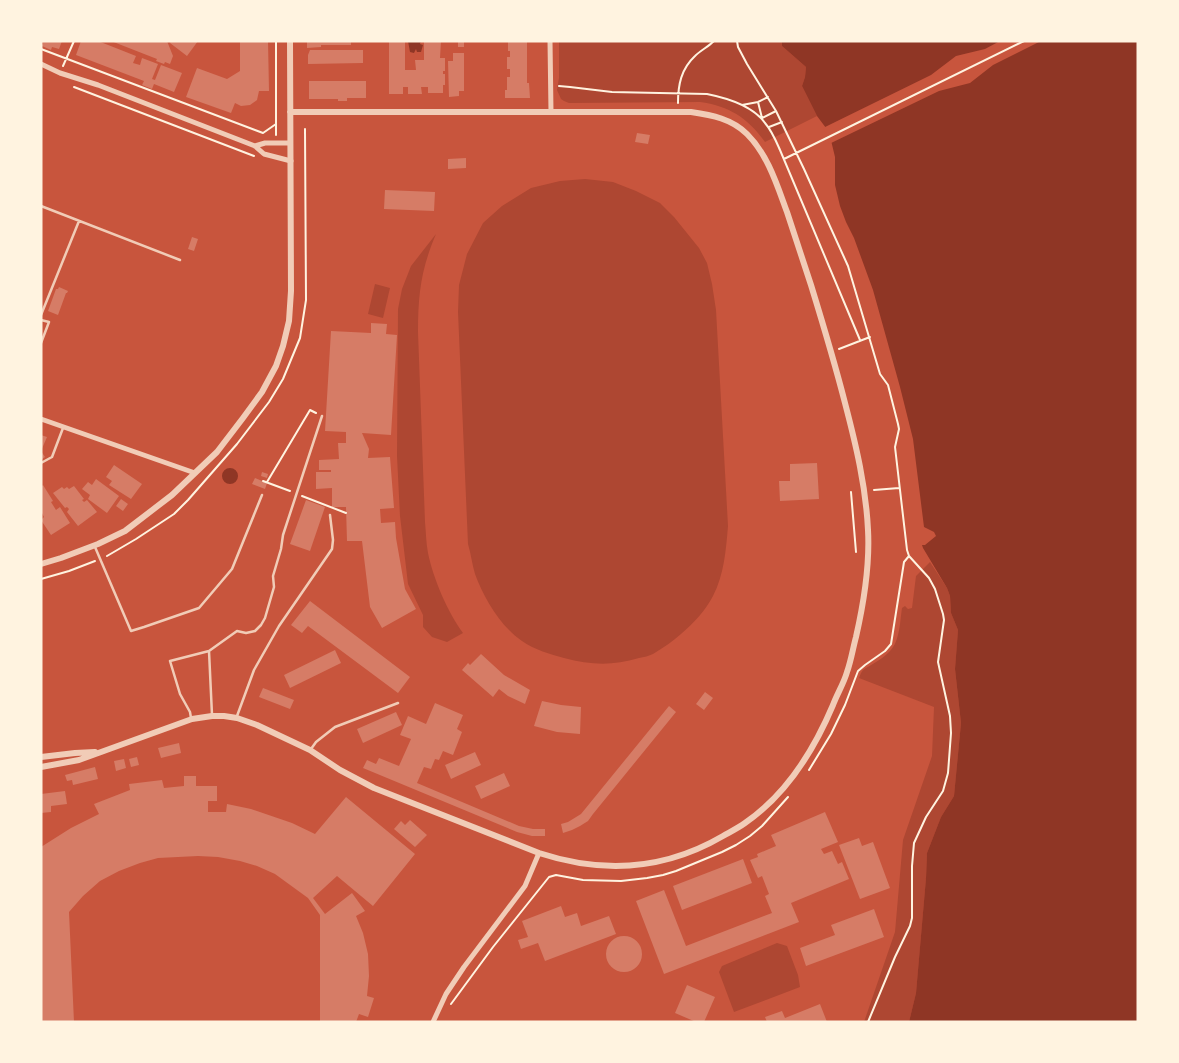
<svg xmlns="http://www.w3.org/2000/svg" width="1179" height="1063" font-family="'Titillium Web',sans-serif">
<rect width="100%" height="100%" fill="#c8553d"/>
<path fill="#ae4732" d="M559,41H782V46L806,67L805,77L802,86L817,116L765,142C748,118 729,106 700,102L569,103L564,101L561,99L557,90L559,78Z
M585,179L613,182L636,191L660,203L674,217L699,248L707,263L712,284L716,310L728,526C726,550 724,575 713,596C705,611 694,623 681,634C673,641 663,648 653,654C649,656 644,657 639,658C612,666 591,665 564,658C550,654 535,650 522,641C500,626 484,598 475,574C472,564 471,554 468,544L458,312L459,285L467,254L483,223L502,206L531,188L560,181Z
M436,234C421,269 418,294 418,332L425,522C426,532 426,543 428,553C433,578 448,613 463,633L447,642L432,637L423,627V615L408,584L400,516L397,456L398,309L402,289L411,266Z
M375,284L390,288L383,318L368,314Z
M930,562L947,588L950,596L951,613L958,630L955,669L961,723L954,796L941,817L927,853L926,878L916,993L909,1022H864L895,932L903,840L932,756L934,707L859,678L861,673L863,670C872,664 883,659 890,651C900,641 900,621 902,608L905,606L908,609L912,608L916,576Z
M777,943L787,946L798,975L800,987L734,1012L719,972L722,966Z"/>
<path fill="#8f3625" d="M408,41H421L420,44L423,45L421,52H417L416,49L414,53L410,52Z
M782,41H1138V1022H909L916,993L926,878L927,853L941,817L954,796L961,723L955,669L958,630L951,613L950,596L947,588L923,548L922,545H925L936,536L934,532L924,527L913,439L900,387L873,290L854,238L846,222L840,206L835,185V157L829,132L817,116L802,86L805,77L806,67L782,46Z
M222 476a8 8 0 1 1 16 0a8 8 0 1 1-16 0Z"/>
<path fill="#c8553d" d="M1000,41H1041L993,65L970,83L939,91L829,144L826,133L823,128L931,75L956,56L985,49Z"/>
<path fill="#d67c66" d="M41,41H62L59,49L52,47L51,50L42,46L43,43Z
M81,41H98L136,56L133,63L140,65L142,58L158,64L152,79L155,80L161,65L182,73L174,92L154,84L152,89L142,85L144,81L76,55Z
M111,41H167L173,56L170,64L165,62L164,64L156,61L157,59Z
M171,41H198L187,56L170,43Z
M240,41H268L269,91H259L257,100L250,105L241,106L235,103L231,113L186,97L197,68L227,79L240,71Z
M307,41H351V45H321V47L307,48Z
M389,41H405V70H416L415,60H424V42L441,41L440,58H445V71H443V74H445V85H443V93H428V87H421L422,94H408V87H403V94H389Z
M458,41H464V47H458Z
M508,41H527V83H529L530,98H505V90H507V77H510V69H507V57H510V51H508Z
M310,50H363V63L308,64V55Z
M453,53H464V91H459V96L449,97L448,61H453Z
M309,81H366V98H347V101H338V99H309Z
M637,133L650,135L648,144L635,142Z
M466,158V168L448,169V159Z
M385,190L435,192L434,211L384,209Z
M192,237L198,239L194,251L188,249Z
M59,287L68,291L67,293H66L58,315L48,311L56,289H58Z
M371,323L387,324L386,334L397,335L391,435L362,433L369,449L368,458L390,457L394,508L380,509L381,523L395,522L396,538L405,589L416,609L382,628L370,607L362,541H347L346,507H332V488L316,489V472H331V470H319V460L339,459L338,443H346V432L325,431L331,331L371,333Z
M41,435L47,437L41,451L45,457L41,460Z
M817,463L819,499L780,501L779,481H790V464Z
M114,465L142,484L131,499L109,485L112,481L106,477Z
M262,472L268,474L267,478L261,476Z
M255,478L267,483L265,489L252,484Z
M96,479L119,496L107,513L88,499L90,495L82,489L88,482L92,485Z
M43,485L53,501L51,502L56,510L60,507L70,523L51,535L41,520L44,517L41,511V487Z
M74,486L84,499L82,500L84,502L87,500L97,512L78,526L67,512L69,509L67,507L65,508L53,493L62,487L64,489L67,487L69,489Z
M121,499L128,504L123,511L116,506Z
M306,500L325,507L310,551L290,544Z
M310,601L410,677L398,693L308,626L302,633L291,625Z
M335,650L341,663L290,688L284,675Z
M481,654L504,675L530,690L525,704L508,696L499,689L493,697L462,670L468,663L470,665Z
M263,688L294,700L290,709L259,697Z
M705,692L713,698L704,710L696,704Z
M542,701L561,705L581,707L580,734L557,732L534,726Z
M435,703L463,715L457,729L462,732L453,755L443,751L439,760L435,759L431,769L424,767L417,783L519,826L533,829H545V836H532L517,832L363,768L367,760L376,764L379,758L399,766L411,739L400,735L408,716L426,724Z
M669,706L676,712L593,814L588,821L580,826L572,830L563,833L561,824L568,822L581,814Z
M396,712L402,725L363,743L357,729Z
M179,743L181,753L161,758L158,748Z
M475,752L481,765L451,779L445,765Z
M137,757L139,765L131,767L129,759Z
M124,759L126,768L116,771L114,761Z
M95,767L98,779L73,785L72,780L67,781L65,775Z
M504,773L510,786L481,799L475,786Z
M184,776H196V786H217V801H208V812H226L227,804L251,809L292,823L315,834L346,797L415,854L373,906L337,876L313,898L325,914L352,893L365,911L356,916L363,933L368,954L369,976L367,996L374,998L368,1017L359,1014L356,1022H320V915L308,898L275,874L257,866L240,861L218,857L198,856L158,858L140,863L119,871L100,881L83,896L69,912L74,1022H41V847L71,828L99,814L94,804L130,790L129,784L162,780L164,788L184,786Z
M65,791L67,804L51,806V812L41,813V794Z
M825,812L838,842L821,849L824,854L832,851L838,864L842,862L849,879L791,903L799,922L664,974L636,901L664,890L686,946L772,913L765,896L769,894L762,876L758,878L750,860L758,857L757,854L776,846L771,835Z
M410,820L427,835L415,847L394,829L401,821L405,825Z
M859,838L862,846L873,842L890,888L860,899L839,845Z
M743,859L752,883L682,910L673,886Z
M561,906L565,917L577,913L581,926L609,916L616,934L545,961L538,943L521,949L518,940L528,937L522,921Z
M874,909L884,937L806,966L800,948L835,935L831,925Z
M606 954a18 18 0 1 1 36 0a18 18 0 1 1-36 0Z
M687,985L715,997L704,1022H696L675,1013Z
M820,1004L827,1022H767L765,1017L782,1011L785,1018Z"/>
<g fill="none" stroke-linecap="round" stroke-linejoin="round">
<path stroke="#fff3e0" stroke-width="2" d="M276,41V135
M737,41L738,47L747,64L776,111L804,169L848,266L880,374L888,385L898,424L899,429L895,447L907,550L909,556L929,578L935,589L943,614L944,620L938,662L950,716L951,733L948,773L943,791L926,817L914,843L912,866V918L910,926L895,957L868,1022
M41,49L263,133L276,124
M63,66L74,41
M559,86L570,87L612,92L707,94C727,98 753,106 765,123C772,131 776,141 780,150L860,340
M74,87L254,156
M758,102L762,118L776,111
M678,103C678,85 681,69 695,56C701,50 708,47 714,41
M742,105L758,102L768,97
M769,127L782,122
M784,159L1024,41
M839,349L870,337
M263,481L290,491
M267,482L310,410L316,413
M874,490L899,488
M851,492L856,552
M302,496L346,513
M107,556L136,539L174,514L188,500L237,444L269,402L283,379L300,338L306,300L305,129
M41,579L69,571L95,561
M809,770L831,734L845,705L858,671L865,665L885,651L891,644L904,562L909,556
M451,1004L493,947L549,877L556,875L583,880L621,881L647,878L663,875L676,871L722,852L736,845L750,836L762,826L788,797"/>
<path stroke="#f1ccb7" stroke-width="2.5" d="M41,206L180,260
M41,315L79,221
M41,320L49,322L41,343
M41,463L52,457L63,428
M95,547L131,631L144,627L199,608L232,569L262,495
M209,651L212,715
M237,716L254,670L279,626L332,549L333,540L330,515
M191,718L190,712L180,694L170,661L209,651L237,631L246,633L255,631L261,625L265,618L274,587L273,576L281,549L283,535L322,416
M311,749L316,742L335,727L398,703"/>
<path stroke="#f1ccb7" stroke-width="5" d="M550,41L551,112
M41,64L60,73L98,85L255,146L264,154L291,161
M255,146L265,143H290
M41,419L195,473
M433,1022L446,994L464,967L525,886L539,853"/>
<path stroke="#f1ccb7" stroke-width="6" d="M41,564L61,558L98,544L125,531L172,495L217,452L243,418L262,392L276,366L283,346L289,321L291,291L290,41
M41,757L75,753L95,752
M41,767L79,760L192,719L212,716H224L237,718L257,725L310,750L340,770L374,788L539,853C603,874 665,870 723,836C730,832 738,828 745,823C786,795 814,750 833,705C837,694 844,683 847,672C851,661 853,648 856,637C864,602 870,566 868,530C866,487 856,445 845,403C835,364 823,324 811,285C803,260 795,236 787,212C777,185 768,155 747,134C732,119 712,115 691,112H290"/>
</g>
<rect width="1179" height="1063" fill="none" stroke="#fff3e0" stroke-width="85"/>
</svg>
